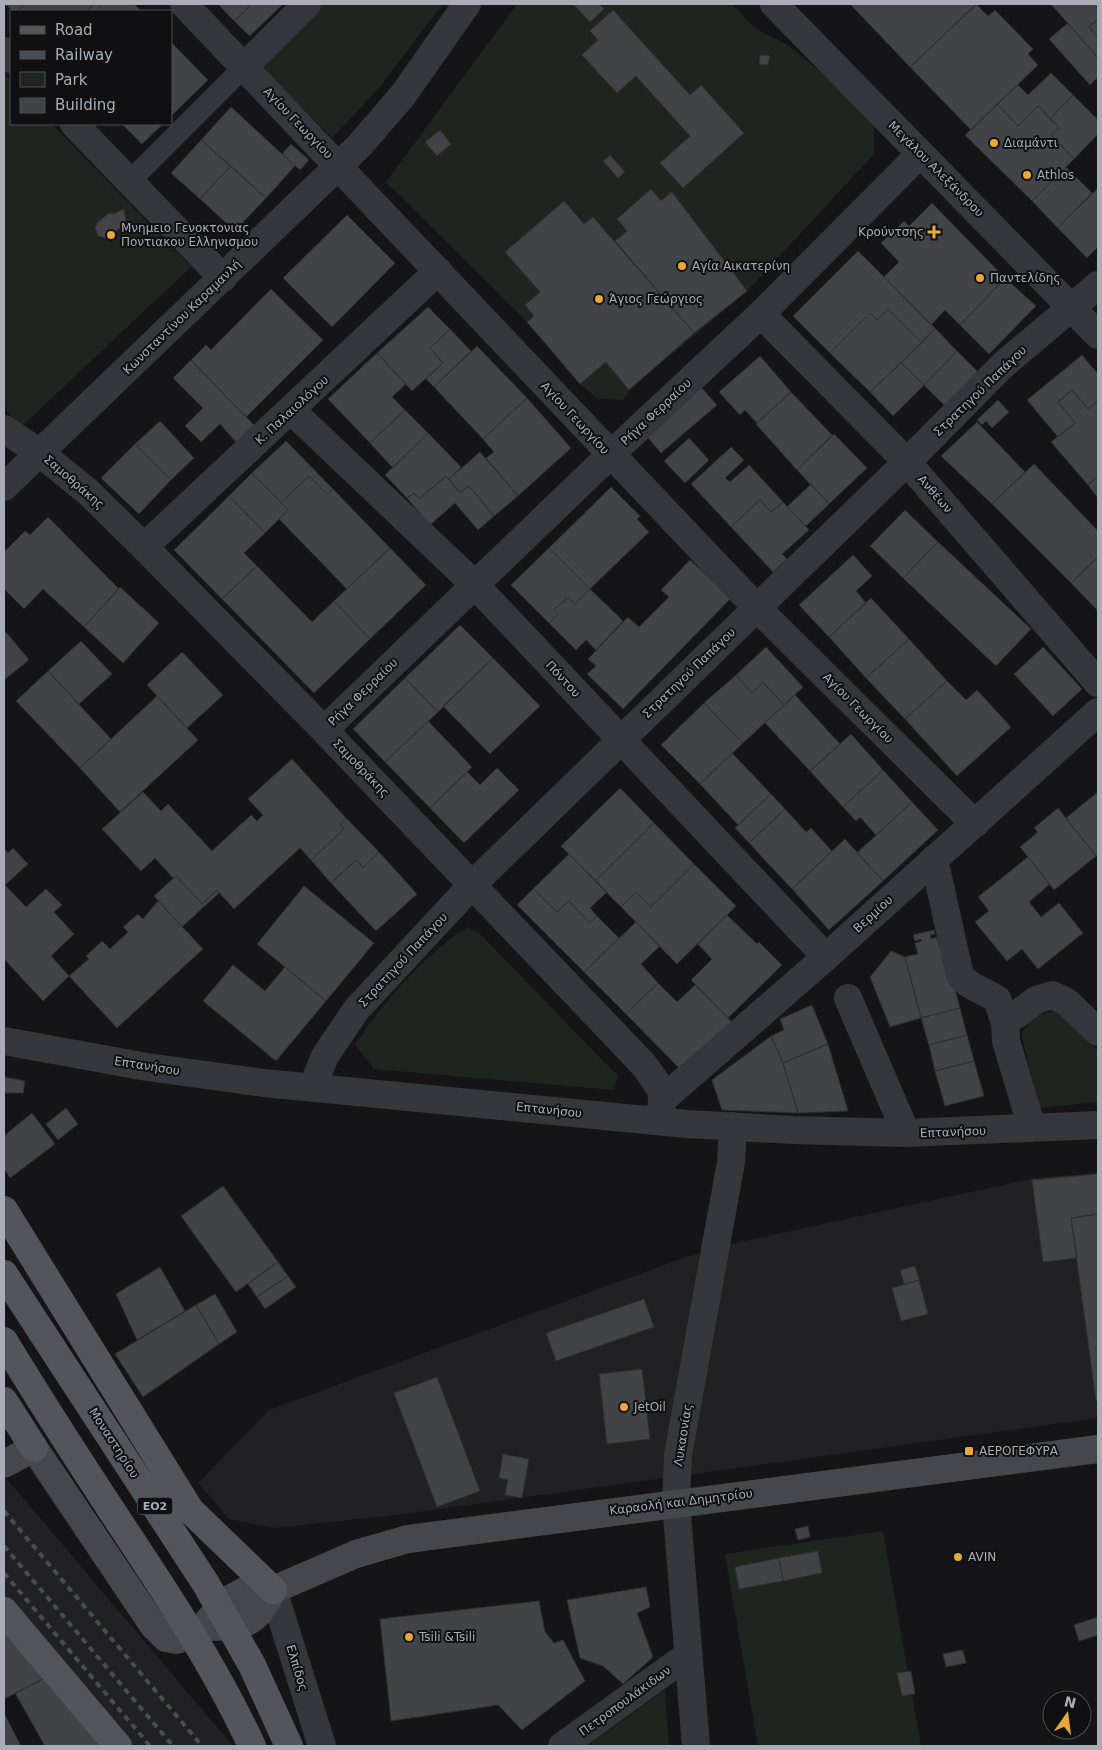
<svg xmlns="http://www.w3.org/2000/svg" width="1102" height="1750" font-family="'DejaVu Sans',sans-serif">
<rect width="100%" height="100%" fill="#151517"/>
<path fill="#212124" d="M1098,1173V1418L396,1515L273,1528L229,1519L198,1483L269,1410L686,1257L740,1242L1035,1178Z
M7,1479L233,1746H95L4,1638V1481Z"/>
<path fill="#1d251e" d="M323,4H443L378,89L332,138L260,66Z
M517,4H732L756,29L786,44L862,105L874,124V154L747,291L629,390L623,400L598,399L580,384L527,322L386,182Z
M4,74L11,82V124H52L191,267L22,426L12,420L4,404Z
M468,927L479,933L618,1076L614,1090L374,1069L355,1045C380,1005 428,951 468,927Z
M1057,1010L1098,1051V1102L1039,1108L1021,1034L1033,1017Z
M883,1531L921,1746H758L725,1554Z
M665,1690L669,1746H587Z"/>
<path fill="#424347" stroke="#2f2f33" d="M5,4H25L17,11H13Z
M25,4H94L86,11H17Z
M94,4H97L104,11H86Z
M97,4H134L141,11H104Z
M218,4H252L234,21Z
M252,4H283L250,36L234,21Z
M573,4H599L604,9L590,22Z
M850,4H977L910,67Z
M976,4L988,16L995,10L1033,49L1028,54L1038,65L971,130L910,67Z
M1051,4H1098V19L1089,27L1098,38V58Z
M613,10L690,95L701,85L744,133L683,188L660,163L690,136L636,76L617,93L582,55L598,40L590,31Z
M1098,19V38L1089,27Z
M1068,23L1098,58V77L1090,85L1049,39Z
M171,42L208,80L171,116Z
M760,55L770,56L768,65L759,64Z
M1051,73L1073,95L1050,119L1038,106L1018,126L997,104L1018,85L1028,95Z
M1073,95L1098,120V134L1074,159L1051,135L1059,127L1050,119Z
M997,104L1018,126L1038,106L1059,127L1051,135L1074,159L1032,201L965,135Z
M231,107L295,166L266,198L201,140Z
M122,124H163L142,144Z
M440,130L451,144L437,156L425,142Z
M201,140L231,166L200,199L171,173Z
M291,144L309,160L300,170L282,154Z
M610,155L625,172L618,178L603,161Z
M231,166L266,198L235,231L200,199Z
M1066,167L1092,193L1058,228L1032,201Z
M1098,188V247L1087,258L1058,228Z
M651,189L661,201L672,192L747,291L694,333L615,241L627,231L617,219Z
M564,201L584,224L593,217L694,333L629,390L606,362L580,384L527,322L534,316L525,305L540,292L505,252Z
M932,203L1005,278L960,325L945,310L931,325L884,277L899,262L881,243L904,221L909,226Z
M124,209L126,224L106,238L98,236L95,228L97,223L109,213L113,214Z
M347,215L395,263L332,327L283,278Z
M858,251L935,328L922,343L888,309L877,320L870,313L830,353L793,316Z
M1005,278L1036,306L989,354L960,325Z
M271,289L323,340L246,417L191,360L206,345L211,350Z
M428,307L450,329L430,348L443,363L412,391L377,353Z
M888,309L922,343L870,392L830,353L870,313L877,320Z
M935,328L957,351L924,385L901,363Z
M450,329L471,351L434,387L426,379L443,363L430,348Z
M477,346L527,398L483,439L434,387Z
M957,351L978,372L944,405L924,385Z
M377,353L406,384L392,397L405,410L370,443L328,399Z
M1082,355L1098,374V401L1088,409L1072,390L1058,402L1075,423L1058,437L1027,400Z
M760,356L791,392L757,423L745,410L740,415L719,392Z
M191,360L254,425L236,442L220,424L201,442L185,426L203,408L173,378Z
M901,363L924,385L893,416L870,392Z
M700,386L717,405L661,453L645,434Z
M1072,390L1088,409L1098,401V476L1088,485L1051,442L1075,423L1058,402Z
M791,392L832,435L797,470L756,424Z
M527,398L571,448L518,496L486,458L494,452L483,439Z
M998,400L1009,412L992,428L986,421L982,425L977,420Z
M405,410L428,433L393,468L370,443Z
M160,421L194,458L171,480L135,444Z
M977,422L1025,472L992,504L941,456Z
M428,433L461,467L449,479L446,476L419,499L414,493L407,498L385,475Z
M834,434L867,468L829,504L797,470Z
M689,438L709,460L685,483L664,461Z
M286,441L333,489L327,494L309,476L281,503L252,473Z
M135,444L171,480L139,514L101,478Z
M731,447L744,460L725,478L730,482L749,465L783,502L771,512L760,500L731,527L691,484Z
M480,452L518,496L494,516L469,486L460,493L449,479Z
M1034,464L1098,531V557L1071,583L992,504Z
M252,473L288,510L265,533L229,496Z
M309,476L327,494L333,489L390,548L347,589L279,519L288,510L281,503Z
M446,476L460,493L469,486L494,516L478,530L455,503L430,525L407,498L414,493L419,499Z
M1098,476V498L1088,485Z
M811,484L829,504L806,526L787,507Z
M611,487L640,516L637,519L649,532L590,589L549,548Z
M229,496L265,533L244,553L257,566L222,599L174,550Z
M760,500L771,512L783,502L809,530L782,554L787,559L773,572L731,527Z
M905,510L938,542L903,578L870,546Z
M48,517L119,589L84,627L43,589L24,609L4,589V552L25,531L30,535Z
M938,542L1031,629L996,666L903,578Z
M390,548L426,585L370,639L334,601Z
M549,548L590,589L575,604L568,597L554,610L558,614L549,623L511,585Z
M853,555L872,576L856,591L866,603L829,637L799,605Z
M1098,557V611L1071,583Z
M690,560L731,598L623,709L587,674L596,666L588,659L628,617L639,627L669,597L661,590Z
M257,566L312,622L334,601L370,639L314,693L222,599Z
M120,587L159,623L123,663L84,627Z
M590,589L623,621L596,650L586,640L576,650L549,623L558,614L554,610L568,597L575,604Z
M871,598L909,639L866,678L829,637Z
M460,625L493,658L438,712L405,678Z
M6,632L29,660L4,680V633Z
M909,639L947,681L905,719L866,678Z
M81,641L112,674L79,704L48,671Z
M766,647L803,687L784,705L763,682L752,693L736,675Z
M1043,647L1082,689L1053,716L1014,674Z
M182,652L223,695L187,728L147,685Z
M493,658L540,706L490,754L443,706Z
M48,671L111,739L80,768L16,701Z
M736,675L752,693L763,682L784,705L743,743L704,703Z
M405,678L438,712L385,762L353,729Z
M947,681L966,700L977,690L1011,727L957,776L905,719Z
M795,695L840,744L810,771L765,723Z
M157,696L198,740L120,812L80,768Z
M704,703L743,743L700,784L661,745Z
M428,721L472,767L430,808L385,762Z
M851,734L883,770L843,807L810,771Z
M732,753L771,794L738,825L700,784Z
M292,759L346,818L340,824L344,829L311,860L300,848L234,909L217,890L202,904L176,876L173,878L155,858L141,871L102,829L143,792L161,811L168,804L212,851L251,815L257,821L263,815L248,799Z
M497,768L519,790L464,843L430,808L467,772L480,785Z
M883,770L912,802L876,835L860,817L856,821L843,807Z
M620,788L654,823L595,881L561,846Z
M1098,792V854L1096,856L1066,818Z
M771,794L785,809L749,843L735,828Z
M912,802L938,830L883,881L857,853Z
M1058,808L1096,856L1054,890L1020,847L1038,832L1034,828Z
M785,809L806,832L811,828L832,851L792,889L749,843Z
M346,818L379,852L363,868L356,860L331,883L311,860L344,829L340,824Z
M654,823L694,864L651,907L636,892L621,907L595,881Z
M845,839L883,881L829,930L792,889Z
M4,848L8,853L13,848L28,864L5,885L26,907L46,889L62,905L54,912L74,934L51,956L69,976L43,1001L4,959Z
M379,852L417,894L376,931L331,883L356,860L363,868Z
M569,854L607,892L590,908L597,916L590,923L569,901L557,912L533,889Z
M1028,857L1050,884L1029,902L1041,917L1059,903L1083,933L1038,969L1022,949L1007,961L975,922L989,911L978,897Z
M694,864L736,906L677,964L621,907L636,892L651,907Z
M176,876L202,904L217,890L219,893L182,927L154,896Z
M304,886L374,943L326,1001L257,944Z
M533,889L557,912L569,901L590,923L597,916L619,938L584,972L517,905Z
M158,901L203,949L117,1028L69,976L89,959L86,956L102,941L110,949L128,932L123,927L138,914L143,919Z
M727,915L757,944L759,942L782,965L728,1018L691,980L712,959L698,944Z
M636,922L660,946L641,964L658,983L626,1014L584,972Z
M934,930L935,934L930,935L931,939L937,937L939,946L943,945L960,1008L921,1018L905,957L918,954L915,943L922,941L921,939L915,941L913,935Z
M891,951L905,957L921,1018L890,1027L870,977Z
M233,965L265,991L285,967L326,1001L276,1061L203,1001Z
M658,983L677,1002L695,985L736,1026L686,1075L626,1014Z
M812,1005L828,1044L783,1063L771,1036L784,1030L780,1019Z
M960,1008L967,1035L929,1045L921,1018Z
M967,1035L974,1061L935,1071L929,1045Z
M771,1036L783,1063L798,1113L722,1110L712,1080Z
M828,1044L848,1111L798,1113L783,1063Z
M974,1061L984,1096L945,1106L935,1071Z
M4,1077L25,1081L23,1093H4Z
M66,1108L78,1124L58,1140L46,1124Z
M32,1113L55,1144L10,1178L4,1168V1136Z
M1098,1174V1214L1071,1218L1077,1258L1043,1262L1032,1180Z
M223,1186L278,1262L236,1292L181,1216Z
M1098,1214V1401H1096L1071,1218Z
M278,1262L288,1276L257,1297L248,1284Z
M915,1266L919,1280L904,1284L900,1270Z
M160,1267L185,1311L137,1340L116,1294Z
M288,1276L296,1287L265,1309L257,1297Z
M919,1280L928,1314L901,1321L892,1288Z
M215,1294L237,1332L219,1344L196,1305Z
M644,1299L654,1327L556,1361L546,1333Z
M196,1305L219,1344L143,1397L115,1354Z
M642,1369L650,1439L607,1444L599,1374Z
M437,1377L480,1491L437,1507L394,1393Z
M503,1454L529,1459L522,1498L505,1495L508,1480L499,1478Z
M808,1526L810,1537L798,1540L795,1529Z
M818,1551L822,1573L783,1581L779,1558Z
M779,1558L783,1581L739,1589L735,1567Z
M646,1587L650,1607L637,1613L653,1657L623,1684L603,1666L580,1658L567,1600Z
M539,1601L545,1632L554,1643L563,1640L585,1681L522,1730L498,1705L391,1721L380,1619Z
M1098,1617V1635L1079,1641L1074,1625Z
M4,1622L49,1676L4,1699Z
M963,1650L966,1663L946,1667L943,1654Z
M911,1671L915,1694L902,1696L897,1673Z
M49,1676L109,1746H45L15,1693Z
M4,1713L21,1746H4Z"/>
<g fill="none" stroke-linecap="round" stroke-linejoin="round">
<path stroke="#36373c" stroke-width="21" d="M130,181L244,67"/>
<path stroke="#36373c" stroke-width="28" d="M184,4L757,608L975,824
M774,4L1098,335
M4,51L11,59
M244,67L307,4
M74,124L223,278
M761,314L907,462L1098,683
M291,410L475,585L826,957
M4,429L40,453L87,491L144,547L324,730L643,1064L661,1089L662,1100
M144,547L438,271
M324,730L610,455L761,314L920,154
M934,859L960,976L969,984L997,999L1005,1023
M848,998L906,1133
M4,1041L147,1067L264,1083L687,1124L793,1130L906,1133L1098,1125
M312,1088L325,1056L356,1010L473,884L907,462L1003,365L1098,285
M661,1115L662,1100L826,957L1098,712
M1032,1128L1006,1041L1005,1023L1036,1000L1052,995L1067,1002L1098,1032
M273,1590L322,1746
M562,1746L688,1655
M696,1746L676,1503L678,1455L731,1162L733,1126"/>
<path stroke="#36373c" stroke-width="28" d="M4,487L359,146L403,95L467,4"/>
<path stroke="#44474c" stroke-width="28" d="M4,1464L34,1448L153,1625L166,1638L177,1640L203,1627L226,1601L245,1591L273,1590L356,1554L408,1539L1098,1449
M207,1627C246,1626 254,1626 273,1590"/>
<path stroke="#52555b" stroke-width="28" d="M4,1210L190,1510L273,1590
M4,1274L206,1584L252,1665L289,1746
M4,1341C38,1397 74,1453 110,1508C161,1585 213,1662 252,1746
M4,1401L34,1448
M4,1611L118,1746"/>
<path stroke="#494c51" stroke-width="4" stroke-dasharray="6 5" stroke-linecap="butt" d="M4,1511L202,1746
M4,1546L173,1746
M4,1573L150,1746"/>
</g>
<g fill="#eba73a" stroke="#101012" stroke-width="2">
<circle cx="994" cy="143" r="5"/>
<circle cx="1027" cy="175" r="5"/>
<path d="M931.5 224.5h5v5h5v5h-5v5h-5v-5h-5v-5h5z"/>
<circle cx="111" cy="235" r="5"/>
<circle cx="682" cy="266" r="5"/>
<circle cx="980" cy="278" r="5"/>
<circle cx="599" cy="299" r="5"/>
<circle cx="624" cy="1407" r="5"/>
<rect x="964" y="1446" width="10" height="10" rx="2.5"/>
<circle cx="958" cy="1557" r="5"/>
<circle cx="409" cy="1637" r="5"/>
</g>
<g text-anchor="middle" stroke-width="4" stroke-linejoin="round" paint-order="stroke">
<rect fill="#101012" stroke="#7a7e86" stroke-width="1" x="137.5" y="1497.5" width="35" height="17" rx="4"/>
<g font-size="11" font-weight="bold" fill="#a8adb7">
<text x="155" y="1510">ΕΟ2</text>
</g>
<g font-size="12" fill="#a8adb7" stroke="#101012">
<text transform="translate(298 123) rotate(46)" y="4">Αγίου Γεωργίου</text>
<text transform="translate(936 169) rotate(45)" y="4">Μεγάλου Αλεξάνδρου</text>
<text transform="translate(182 317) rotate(-44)" y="4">Κωνσταντίνου Καραμανλή</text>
<text transform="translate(980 391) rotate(-44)" y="4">Στρατηγού Παπάγου</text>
<text transform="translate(292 410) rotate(-43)" y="4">Κ. Παλαιολόγου</text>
<text transform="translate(656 412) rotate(-43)" y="4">Ρήγα Φερραίου</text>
<text transform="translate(575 418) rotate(47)" y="4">Αγίου Γεωργίου</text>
<text transform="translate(74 482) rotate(41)" y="4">Σαμοθράκης</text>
<text transform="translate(935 494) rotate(49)" y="4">Ανθέων</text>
<text transform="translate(689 673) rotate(-44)" y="4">Στρατηγού Παπάγου</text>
<text transform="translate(563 679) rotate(47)" y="4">Πόντου</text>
<text transform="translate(363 692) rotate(-44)" y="4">Ρήγα Φερραίου</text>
<text transform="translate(858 708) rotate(45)" y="4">Αγίου Γεωργίου</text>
<text transform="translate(361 768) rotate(46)" y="4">Σαμοθράκης</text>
<text transform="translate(873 914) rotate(-42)" y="4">Βερμίου</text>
<text transform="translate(403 960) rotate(-47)" y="4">Στρατηγού Παπάγου</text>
<text transform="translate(147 1066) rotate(9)" y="4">Επτανήσου</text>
<text transform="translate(549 1110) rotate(6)" y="4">Επτανήσου</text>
<text transform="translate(953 1132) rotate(-2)" y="4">Επτανήσου</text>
<text transform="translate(683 1435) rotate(-81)" y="4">Λυκαονίας</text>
<text transform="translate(114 1443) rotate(57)" y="4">Μοναστηρίου</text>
<text transform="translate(681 1502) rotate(-7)" y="4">Καραολή και Δημητρίου</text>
<text transform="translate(297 1668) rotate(73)" y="4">Ελπίδος</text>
<text transform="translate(625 1701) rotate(-36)" y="4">Πετροπουλάκιδων</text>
</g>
<g font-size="12" fill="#a8adb7" stroke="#101012" text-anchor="start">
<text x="1004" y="147">Διαμάντι</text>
<text x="1037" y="179">Athlos</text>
<text x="121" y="232">Μνημειο Γενοκτονιας<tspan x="121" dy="14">Ποντιακου Ελληνισμου</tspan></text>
<text x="924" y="236" text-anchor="end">Κρούντσης</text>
<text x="692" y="270">Αγία Αικατερίνη</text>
<text x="990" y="282">Παντελίδης</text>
<text x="609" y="303">Άγιος Γεώργιος</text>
<text x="634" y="1411">JetOil</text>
<text x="979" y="1455">ΑΕΡΟΓΕΦΥΡΑ</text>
<text x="968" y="1561">AVIN</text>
<text x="419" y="1641">Tsili &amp;Tsili</text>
</g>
</g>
<rect width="1102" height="1750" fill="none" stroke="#a8adb7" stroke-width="10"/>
<rect x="10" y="10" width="162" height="115" fill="#101012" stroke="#4d4f54"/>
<rect x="20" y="26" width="25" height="8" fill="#52555b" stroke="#4d4f54"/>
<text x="55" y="35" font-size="15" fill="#a8adb7">Road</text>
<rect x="20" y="51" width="25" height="8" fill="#494c51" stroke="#4d4f54"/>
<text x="55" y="60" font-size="15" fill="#a8adb7">Railway</text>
<rect x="20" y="72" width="25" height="15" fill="#1d251e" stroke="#4d4f54"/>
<text x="55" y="85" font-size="15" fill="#a8adb7">Park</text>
<rect x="20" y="98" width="25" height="15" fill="#424347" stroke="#4d4f54"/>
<text x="55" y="110" font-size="15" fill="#a8adb7">Building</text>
<g transform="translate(1067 1715) rotate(14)"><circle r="24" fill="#101012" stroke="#4d4f54"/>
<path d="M0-4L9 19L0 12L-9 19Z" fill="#eba73a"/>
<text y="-8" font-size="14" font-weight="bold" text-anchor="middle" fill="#a8adb7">N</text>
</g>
</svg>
